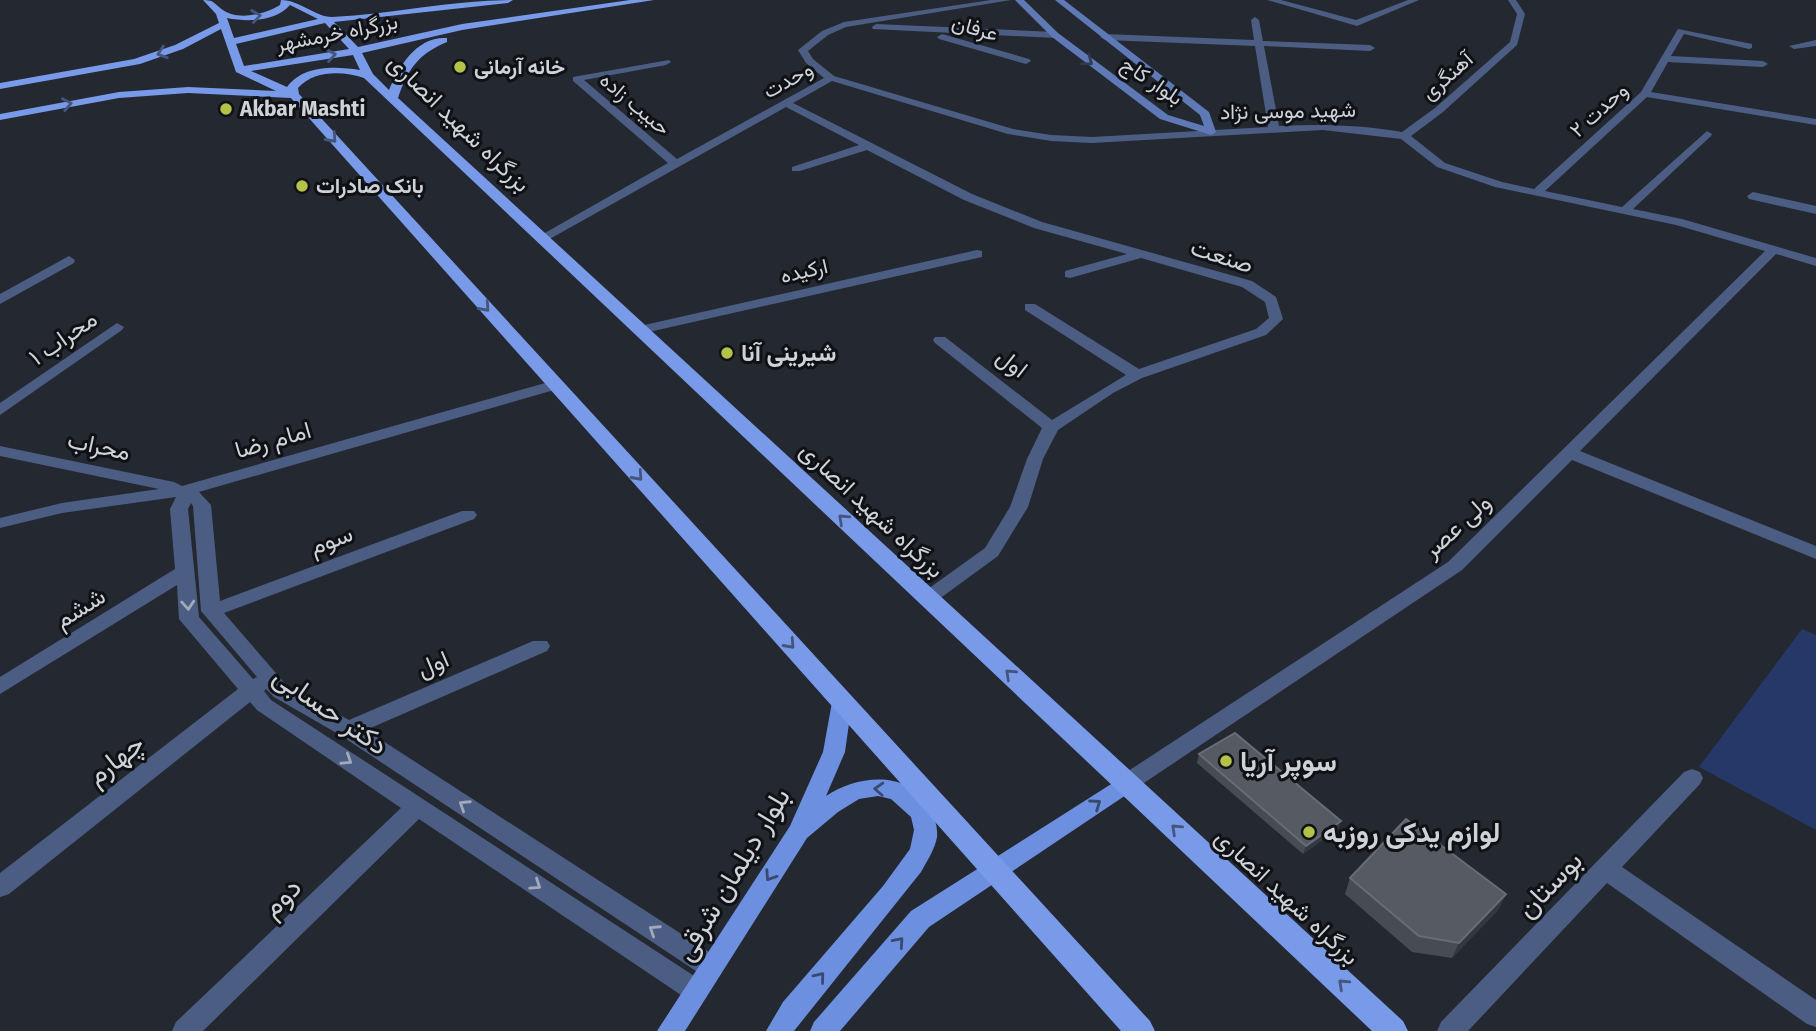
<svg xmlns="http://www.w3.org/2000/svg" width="1816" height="1031" font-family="'Fira Sans',Vazirmatn,sans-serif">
<rect width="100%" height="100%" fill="#242830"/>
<path fill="#253868" d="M1802,629L1816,635V830L1699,767Z"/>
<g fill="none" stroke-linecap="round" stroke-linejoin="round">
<path fill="#4c5d84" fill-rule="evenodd" d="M991,0H1011L846,27L828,35L808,51L813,59L834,76L1013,129L1051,135L1092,137L1268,127L1255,46L1105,40L1100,37L1105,34L1254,40L1251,20L1255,17L1259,20L1263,41L1370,45L1375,48L1370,51L1264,46L1279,126C1321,124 1360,125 1402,132L1435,108L1510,42L1517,14L1508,0H1516L1525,14L1517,45L1443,112L1411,136L1445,163L1502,182L1534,189L1641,92L1678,29L1752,44V48L1749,49L1684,34L1671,56L1763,61L1768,64L1763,67L1668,62L1651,92L1816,119V125L1647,97L1545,191L1622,207L1707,131L1712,134L1711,136L1633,209L1682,219L1816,258V266L1776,254L1580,451L1816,546V559L1572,460L1462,570L1135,789L1127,792L1119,789L1116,783L1119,777L1448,562L1765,251L1676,225L1495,187L1437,167L1401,139L1323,130L1092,143L1051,141L1008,134L832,81L793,103L972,194L1042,222L1252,281L1276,297L1283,319L1266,335L1142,378L1113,393L1058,430L1043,459L1028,507L998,556L935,602H921L919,598L921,594L985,548L1010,507L1027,459L1042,428L935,343L933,340L935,337H945L1052,420L1126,375L1025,310V304H1035L1139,369L1256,329L1269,318L1265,302L1242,287L1141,258L1070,278L1065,277V271L1127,254L1034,228L964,200L867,150L800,171H792V167L859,145L786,107L546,241H538L536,238L668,163L573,81V77L669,60L671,62L666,65L584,80L677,159L824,78L806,63L798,50L822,31L844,22Z
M1267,0H1281L1356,20L1408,0H1419L1357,26Z
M876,24L1055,32L1060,35L1055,38L873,29L872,27Z
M942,34L1029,59L1031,61L1026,64L939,39L937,37Z
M1816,40V46L1794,49L1789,46Z
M1753,192L1816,206V214L1749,199L1747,196Z
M977,250L982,251V257L640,334L633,330L640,326Z
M69,256L75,260L74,263L0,304V294Z
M117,323L124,327L122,330L0,415V403Z
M556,380L561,382L564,385L561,388L199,492L211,505L220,601L462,511H474L477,515L474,519L224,613L288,687L349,720L533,641H547L550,646L547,651L366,730L720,959L724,967L720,975L711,978L702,975L340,735L274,697L266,689L264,691L271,700L705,983L709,991L705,999L696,1003L687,999L419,819L203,1031H172L176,1022L401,808L257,710L250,702L9,894L0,897V873L238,689L179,619L177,585L0,694V677L175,569L170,509L176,497L62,513L0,528V518L62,503L159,489L0,456V446L174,482L182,486ZM191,503L193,506L201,611L257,677L253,679L199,617L188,509Z
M1692,769L1700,772L1703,778L1700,784L1622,867L1816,1000V1027L1807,1024L1607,883L1468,1031H1437L1441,1022L1684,772Z"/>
<path fill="#5f79b7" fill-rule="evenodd" d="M1015,0H1024L1058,33L1168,115L1204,126L1200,115L1055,0H1064L1209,112L1216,132L1211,135L1160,119L1052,37Z"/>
<path fill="#6d8fdf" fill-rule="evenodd" d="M842,694L849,697L852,702L845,752L826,796C856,776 906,769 928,806C934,815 938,826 937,837C935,849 927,861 921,872L794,1031H766L783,1002L883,886L910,849L914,830L911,817L891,799L878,796L859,799L838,812L807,838L685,1031H657L790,826L823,752L832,702L835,697Z
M1127,774L1135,777L1138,783L1135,789L929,927L840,1031H810L814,1022L911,911Z"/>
<path fill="#789ae8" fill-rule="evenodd" d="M203,0C215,0 214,4 223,10C238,21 266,14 280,5L281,0C300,0 315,17 332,17C393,14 452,0 513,0L508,3L334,22L358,47L462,24L630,0H654L462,30L362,53L373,74L389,90C399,66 417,36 447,38V42C418,54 408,69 398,98L1403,1021L1408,1031H1372L364,78C343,71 314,70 298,88L299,94L1150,1021L1155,1031H1121L291,98L188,93L119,98L0,120V114L119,92L188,87L276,91L236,72L221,29L183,49L140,64L0,89V83L134,59L175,45L219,23L216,14ZM290,5L318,19L234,38L227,18C247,22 275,22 290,5ZM325,23L349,49L244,66L236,44ZM353,55L360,70C335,66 303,65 287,87L251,71Z"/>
</g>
<path fill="#474b54" d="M1199,754L1341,821L1338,829L1303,854L1197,763Z
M1350,878L1506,894L1498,910L1452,958L1412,952L1345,894Z"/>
<path fill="#333740" d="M1341,821L1338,829L1303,854L1306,846Z
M1506,894L1498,910L1452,958L1459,943Z"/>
<path fill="#565a62" stroke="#696c74" stroke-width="2" d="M1235,733L1341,821L1306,846L1199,754Z
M1406,819L1506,894L1459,943L1419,936L1350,878Z"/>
<defs><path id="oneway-chevron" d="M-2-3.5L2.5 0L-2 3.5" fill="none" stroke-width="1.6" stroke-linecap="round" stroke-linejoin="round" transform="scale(1.75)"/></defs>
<g stroke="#44567e">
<use href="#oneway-chevron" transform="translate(256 16) rotate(-8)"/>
<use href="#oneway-chevron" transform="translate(162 53) rotate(161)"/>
<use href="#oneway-chevron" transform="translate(331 55) rotate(-9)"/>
<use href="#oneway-chevron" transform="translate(67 104) rotate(-11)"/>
<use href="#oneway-chevron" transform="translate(332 138) rotate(48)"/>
<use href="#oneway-chevron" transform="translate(485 307) rotate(48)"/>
<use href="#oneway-chevron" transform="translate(638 476) rotate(48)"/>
<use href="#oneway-chevron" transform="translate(843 519) rotate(-137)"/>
<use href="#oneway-chevron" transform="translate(790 644) rotate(48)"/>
<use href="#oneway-chevron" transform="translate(1010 674) rotate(-137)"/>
<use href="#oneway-chevron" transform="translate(1176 829) rotate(-137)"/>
<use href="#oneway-chevron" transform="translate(1343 984) rotate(-137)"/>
</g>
<use stroke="#2f3b56" href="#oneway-chevron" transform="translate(1088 61) rotate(37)"/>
<g stroke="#a1a9ba">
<use href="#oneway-chevron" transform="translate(188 605) rotate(86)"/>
<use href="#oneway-chevron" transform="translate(347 760) rotate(33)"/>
<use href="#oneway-chevron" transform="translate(464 805) rotate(-147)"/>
<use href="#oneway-chevron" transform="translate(536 885) rotate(34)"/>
<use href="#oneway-chevron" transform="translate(654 930) rotate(-147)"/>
</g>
<g stroke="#394a70">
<use href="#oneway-chevron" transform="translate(879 789) rotate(-177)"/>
<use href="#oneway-chevron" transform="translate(1096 804) rotate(-35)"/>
<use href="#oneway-chevron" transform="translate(770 876) rotate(123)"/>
<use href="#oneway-chevron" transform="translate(899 942) rotate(-49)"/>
<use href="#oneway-chevron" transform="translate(820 977) rotate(-51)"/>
</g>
<g fill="#b4c24a" stroke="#0f1115" stroke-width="2.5">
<circle cx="460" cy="67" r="7"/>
<circle cx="226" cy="109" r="7"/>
<circle cx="302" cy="186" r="7"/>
<circle cx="727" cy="353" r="7"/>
<circle cx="1226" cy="761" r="7"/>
<circle cx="1309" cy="832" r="7"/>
</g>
<g text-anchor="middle" stroke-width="6" stroke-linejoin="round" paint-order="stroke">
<g font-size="21" fill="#cfd2d7" stroke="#0f1115">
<text transform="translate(975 28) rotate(16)" y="7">عرفان</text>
<text transform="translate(337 33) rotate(-11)" y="7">بزرگراه خرمشهر</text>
<text transform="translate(1447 76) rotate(-41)" y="7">آهنگری</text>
<text transform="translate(788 80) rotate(-29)" y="7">وحدت</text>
<text transform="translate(1152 81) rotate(34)" y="7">بلوار کاج</text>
<text transform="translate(635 104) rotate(40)" y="7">حبیب زاده</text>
<text transform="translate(1599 110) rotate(-42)" y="7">وحدت ۲</text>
<text transform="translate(1288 111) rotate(-1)" y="7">شهید موسی نژاد</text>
<text transform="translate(804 271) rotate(-13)" y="7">ارکیده</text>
</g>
<g font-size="21" font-weight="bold" fill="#cfd2d7" stroke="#0f1115" text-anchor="start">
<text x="474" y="74">خانه آرمانی</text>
<text x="240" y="116">Akbar Mashti</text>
<text x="316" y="193">بانک صادرات</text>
</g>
<g font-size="24" fill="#cfd2d7" stroke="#0f1115">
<text transform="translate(459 123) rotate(44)" y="8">بزرگراه شهید انصاری</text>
<text transform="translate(1222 256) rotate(18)" y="8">صنعت</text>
<text transform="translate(63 338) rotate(-35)" y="8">محراب ۱</text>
<text transform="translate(1012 363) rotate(38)" y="8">اول</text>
<text transform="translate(273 440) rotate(-16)" y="8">امام رضا</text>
<text transform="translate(99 446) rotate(12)" y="8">محراب</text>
<text transform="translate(872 510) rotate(43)" y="8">بزرگراه شهید انصاری</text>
<text transform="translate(1457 526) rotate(-42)" y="8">ولی عصر</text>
<text transform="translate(331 540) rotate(-21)" y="8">سوم</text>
<text transform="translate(80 608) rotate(-32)" y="8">ششم</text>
<text transform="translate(433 664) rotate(-23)" y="8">اول</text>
<text transform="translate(1287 897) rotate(43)" y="8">بزرگراه شهید انصاری</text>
</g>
<g font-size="24" font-weight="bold" fill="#cfd2d7" stroke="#0f1115" text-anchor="start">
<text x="741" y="361">شیرینی آنا</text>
</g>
<g font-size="28" fill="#cfd2d7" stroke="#0f1115">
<text transform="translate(331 710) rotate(35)" y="10">دکتر حسابی</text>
<text transform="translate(115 759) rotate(-38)" y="10">چهارم</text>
<text transform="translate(732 874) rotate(-59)" y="10">بلوار دیلمان شرقی</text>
<text transform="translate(1549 884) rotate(-46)" y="10">بوستان</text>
<text transform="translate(281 897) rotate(-44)" y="10">دوم</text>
</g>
<g font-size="28" font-weight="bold" fill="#cfd2d7" stroke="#0f1115" text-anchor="start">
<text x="1240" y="771">سوپر آریا</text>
<text x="1323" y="842">لوازم یدکی روزبه</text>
</g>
</g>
</svg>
